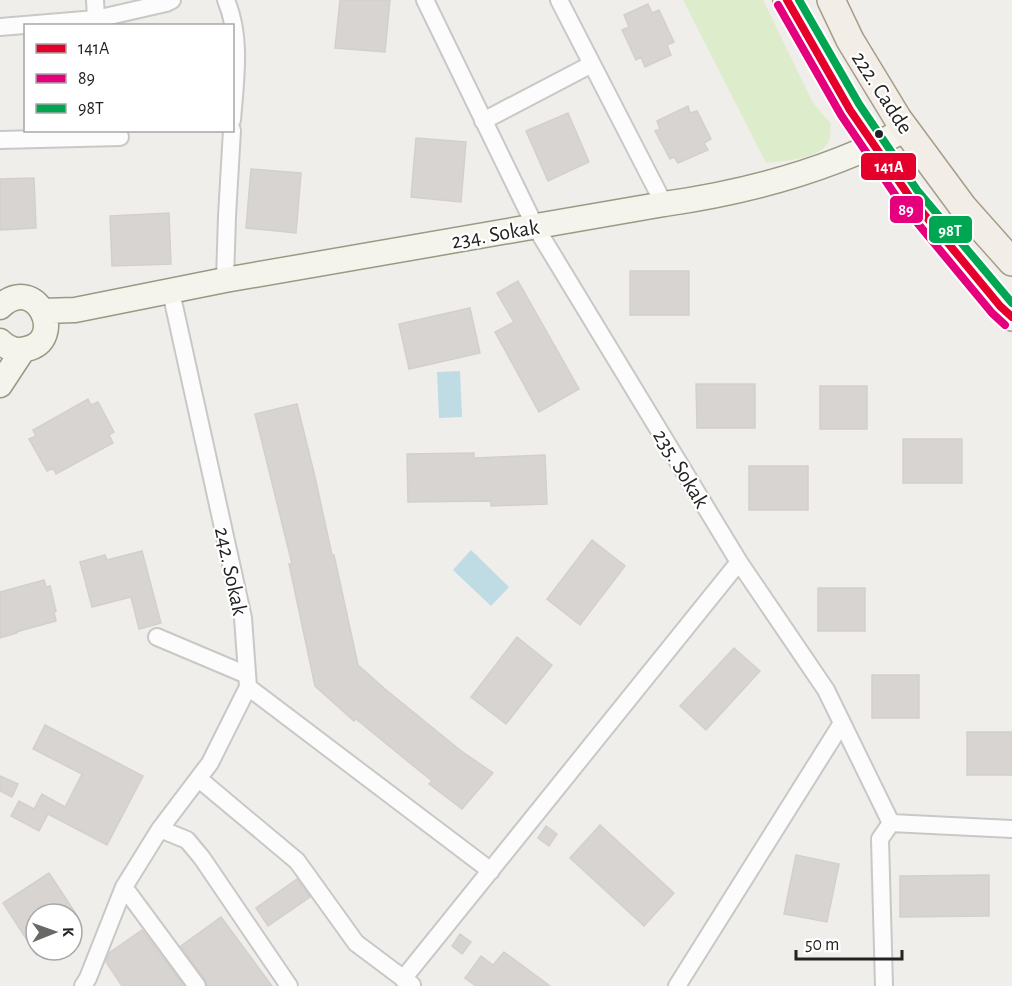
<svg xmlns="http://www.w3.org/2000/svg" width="1012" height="986" font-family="'Alegreya Sans',sans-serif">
<rect width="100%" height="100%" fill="#f0eeeb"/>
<path fill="#ddeccb" d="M683,0H763L813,103L831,124C830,129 831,138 828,143C819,159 782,161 766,163Z"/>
<path fill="#bfdbe3" d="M460,371L462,417L439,418L437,372Z
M471,550L509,587L491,606L453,570Z"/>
<path fill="#d7d4d2" stroke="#d3d0cc" stroke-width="1.5" d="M340,0H390L385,52L335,48Z
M648,4L652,13L659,10L674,42L667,45L671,55L645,67L641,57L636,60L622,30L629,27L624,15Z
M688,106L690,113L697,111L711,139L704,143L708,150L678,163L674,157L670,159L655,131L660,129L657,121Z
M568,113L589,162L548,181L526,131Z
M416,138L466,142L461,202L411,197Z
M251,169L301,173L296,233L246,228Z
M34,178L36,228L0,230V179Z
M169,213L171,264L112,266L110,216Z
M630,271H689V315H630Z
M518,281L579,389L539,412L495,332L514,322L497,293Z
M470,308L480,353L409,369L399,324Z
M696,384H755V428H697Z
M820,386H867V429H820Z
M88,399L91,405L98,402L114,432L109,435L113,443L56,474L53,468L47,471L29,439L36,436L33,430Z
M297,404L315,477L332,555H334L358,665L385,689L460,750L493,773L462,809L429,784L432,781L356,719L354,721L315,686L289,564H292L255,414Z
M903,439H962V483H903Z
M474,453V458L545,455L547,504L491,506V501L408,502L407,454Z
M749,466H808V510H749Z
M592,540L625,566L580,625L547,599Z
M142,551L161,623L139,629L131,597L92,607L80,562L105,555L107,560Z
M44,580L46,587L50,586L56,611L54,612L56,621L16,632L17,633L0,638V592Z
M818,588H865V631H818Z
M517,637L552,665L506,724L471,697Z
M734,648L760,671L706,730L680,706Z
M872,675H919V718H872Z
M45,725L143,776L107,845L48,814L39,831L11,816L19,801L34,809L42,794L65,807L82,774L33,749Z
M967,732H1012V775H967Z
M0,776L18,784L12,797L0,791Z
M600,825L674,893L644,926L570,858Z
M546,826L557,834L549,846L538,838Z
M796,855L839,864L827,922L784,914Z
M49,873L76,914H36V954L3,903Z
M989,875V916L900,917V876Z
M297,879L310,897L268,926L256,908Z
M221,917L272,986H207L205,980L181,946Z
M142,930L184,986H122L106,962L109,953Z
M460,934L471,942L462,954L452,946Z
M504,952L550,986H476L465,978L481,956L493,965Z"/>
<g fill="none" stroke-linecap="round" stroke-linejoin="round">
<g stroke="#c9c8c7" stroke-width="20">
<path id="street" d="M95,0L96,19
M226,0C242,38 235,80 232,120
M425,0L535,226L739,562L826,690L891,823L1012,829
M559,0L664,204
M0,27L96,19L166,3L172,0
M483,121L592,64
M0,140L120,137
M225,280L227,216L232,130
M157,637L247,675
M248,687L491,871
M199,779L297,861L356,943L412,985
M160,829L187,840L202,858L289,986
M124,887L197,986
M403,979L739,562
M83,986L88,978L124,887L160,829L210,763L248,687L243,618L171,292
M677,986L842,723
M884,986L880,839L891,823"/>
</g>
<g stroke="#999a82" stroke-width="27">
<path id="secondary" d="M0,307C36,272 68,340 26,349C16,352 7,348 0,341
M43,311L75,310L225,280L664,204C748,192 831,170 906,129
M0,385L23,350"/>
</g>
<g stroke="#a79c86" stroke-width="30">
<path id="primary" d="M787,0L850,110L909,196L1000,306L1012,317
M831,0L850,40L898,119L963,207L1012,262"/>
</g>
<use href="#street" stroke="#fdfcfc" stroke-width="16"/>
<use href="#secondary" stroke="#f4f4ed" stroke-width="24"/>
<use href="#primary" stroke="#f3ede7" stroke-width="27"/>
<g stroke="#fff" stroke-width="12">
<path id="bus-1" d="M787,0L850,110L909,196L1000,306L1012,317"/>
</g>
<g stroke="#fff" stroke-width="12">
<path id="bus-2" d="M778,5L841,115L900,202L992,313L1005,325"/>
</g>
<g stroke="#fff" stroke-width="12">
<path id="bus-3" d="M799,0L859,104L917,190L1012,303"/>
</g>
<use href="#bus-1" stroke="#e4002b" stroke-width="8"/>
<use href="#bus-2" stroke="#e5007d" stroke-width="8"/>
<use href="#bus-3" stroke="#00a651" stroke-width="8"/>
</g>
<circle fill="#222" stroke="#fff" stroke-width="2" cx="879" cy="134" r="5"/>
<g text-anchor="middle" stroke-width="4.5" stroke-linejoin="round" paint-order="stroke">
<g font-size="22" fill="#222" stroke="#fff">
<text transform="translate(883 92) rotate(57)" y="8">222. Cadde</text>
<text transform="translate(495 233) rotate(-10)" y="8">234. Sokak</text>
<text transform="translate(682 468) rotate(59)" y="8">235. Sokak</text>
<text transform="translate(232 571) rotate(78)" y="8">242. Sokak</text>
</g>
</g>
<g stroke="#fff" stroke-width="2">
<rect x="860" y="152" width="57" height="29" rx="6" fill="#e4002b"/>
<rect x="889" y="195" width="35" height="29" rx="6" fill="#e5007d"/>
<rect x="928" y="215" width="45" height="29" rx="6" fill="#00a651"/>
</g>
<g font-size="16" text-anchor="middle" font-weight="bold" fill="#fff">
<text x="889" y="172">141A</text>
<text x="906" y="215">89</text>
<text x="950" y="236">98T</text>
</g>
<rect x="24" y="24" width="210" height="108" fill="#ffffff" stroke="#a7a7a7" stroke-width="1.5"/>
<rect x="36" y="44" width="30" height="9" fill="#e4002b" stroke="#a7a7a7" stroke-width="1.5"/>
<text x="78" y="54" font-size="18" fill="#222222">141A</text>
<rect x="36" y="74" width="30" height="9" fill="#e5007d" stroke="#a7a7a7" stroke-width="1.5"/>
<text x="78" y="84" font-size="18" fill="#222222">89</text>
<rect x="36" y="104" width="30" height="9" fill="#00a651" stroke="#a7a7a7" stroke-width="1.5"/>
<text x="78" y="114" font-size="18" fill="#222222">98T</text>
<g transform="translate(54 932) rotate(89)"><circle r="28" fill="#ffffff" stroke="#a7a7a7" stroke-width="1.5"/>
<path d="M0-4.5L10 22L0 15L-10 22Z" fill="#6a6968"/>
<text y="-9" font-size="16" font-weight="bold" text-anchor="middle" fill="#222222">K</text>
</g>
<path d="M796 950v9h106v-9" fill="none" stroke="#222222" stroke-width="3"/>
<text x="805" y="950" font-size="18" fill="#222222" stroke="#ffffff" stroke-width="4.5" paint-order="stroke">50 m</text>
</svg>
